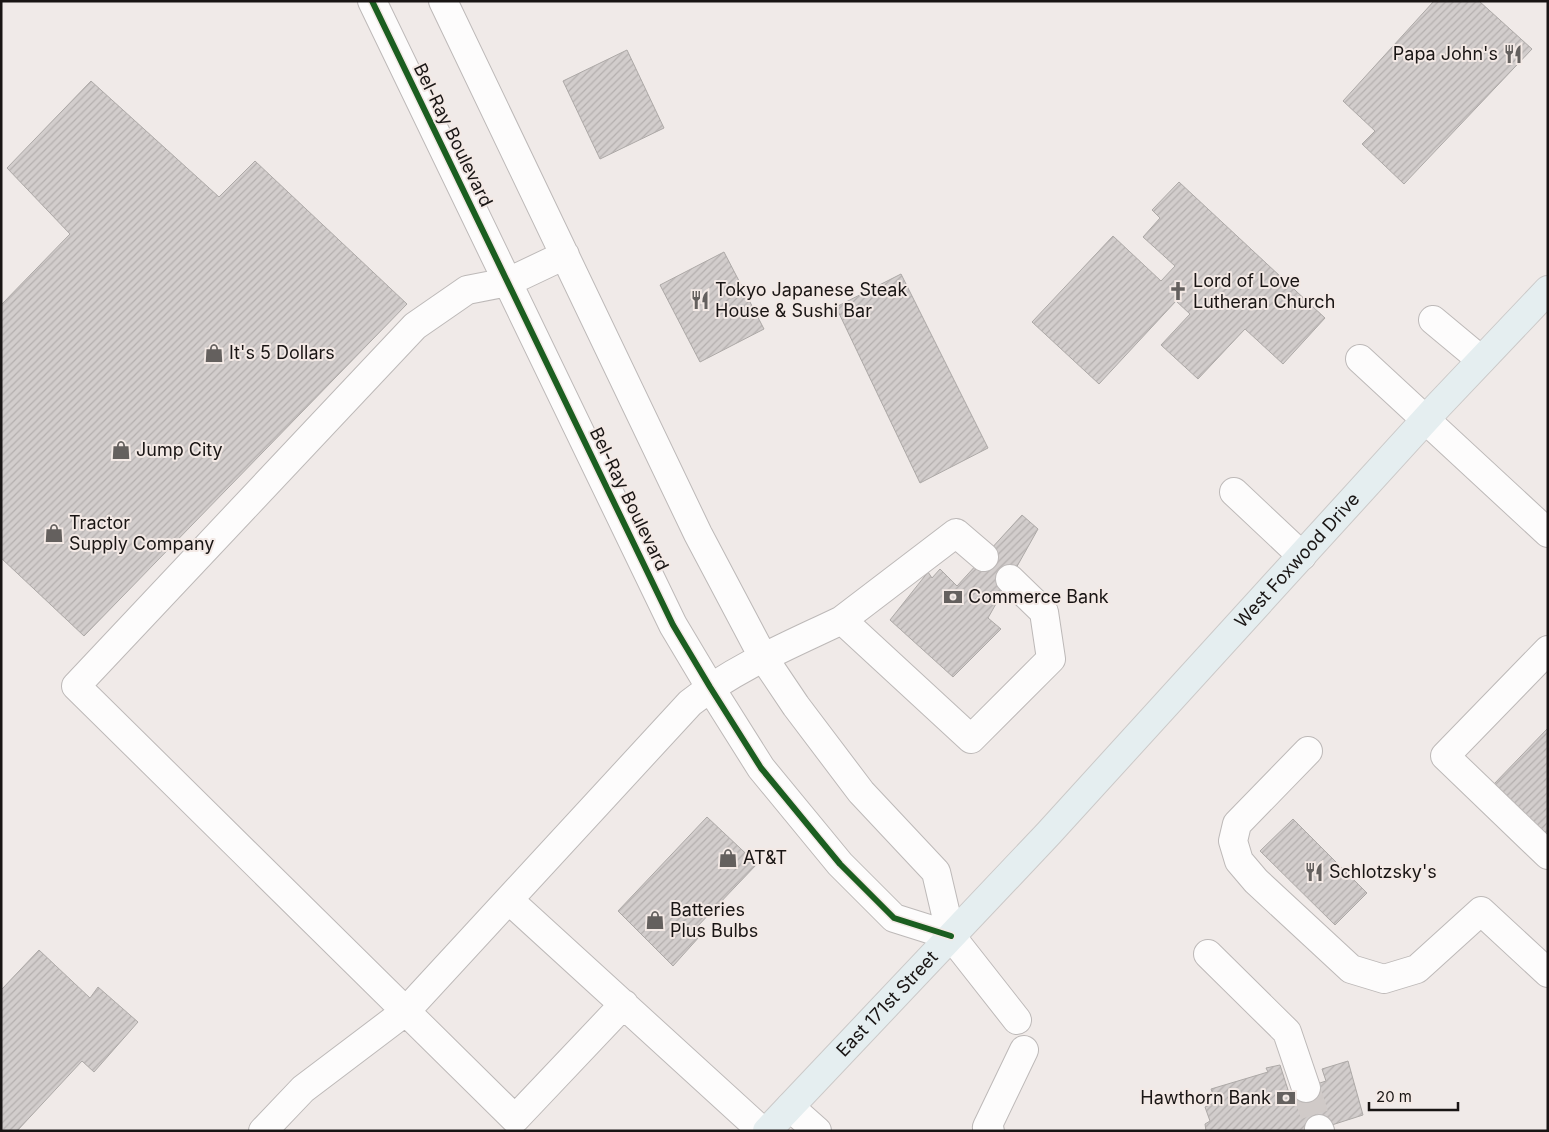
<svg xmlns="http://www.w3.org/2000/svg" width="1549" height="1132" font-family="Inter,sans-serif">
<defs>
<pattern id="building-hatch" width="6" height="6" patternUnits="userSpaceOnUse" patternTransform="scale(1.25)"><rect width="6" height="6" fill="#d2cdcc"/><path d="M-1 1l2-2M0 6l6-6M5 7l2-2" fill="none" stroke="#b4afae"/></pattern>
</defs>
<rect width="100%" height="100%" fill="#f0eae8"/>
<path fill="url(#building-hatch)" stroke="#ada9a7" d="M1434,1H1479L1532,49L1404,184L1362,144L1375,131L1343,101Z
M627,50L664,128L600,159L563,81Z
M91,81L219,197L255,161L407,304L84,636L1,558V305L70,234L7,168Z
M1179,182L1325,318L1283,364L1245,329L1198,379L1161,345L1190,314L1176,301L1099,384L1032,322L1113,236L1161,281L1175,266L1143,237L1160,218L1152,210Z
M724,252L764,329L700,362L660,285Z
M901,274L988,448L920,483L836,307Z
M1022,515L1038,529L988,618L1001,629L953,677L890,620L928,572L932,578L940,569L957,586Z
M1548,728V835L1493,785Z
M707,817L757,864L694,930L700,936L673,966L618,911Z
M1293,819L1367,893L1335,925L1260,851Z
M39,950L90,998L98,987L138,1022L94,1072L82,1061L17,1131H1V990Z
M1348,1061L1363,1115L1313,1131H1206L1205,1124L1210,1121L1205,1107L1216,1102L1211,1089L1268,1072L1266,1068L1280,1065L1289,1093L1326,1081L1322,1069Z"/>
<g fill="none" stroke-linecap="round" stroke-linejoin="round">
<path stroke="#d0cac8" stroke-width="28" stroke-dasharray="28 14" stroke-linecap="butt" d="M1306,1088L1319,1129"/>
<g stroke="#bdb9b8" stroke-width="30">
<path id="minor" d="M372,1L673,625L710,687L761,768L840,864L894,918L951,936
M443,1L698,534L763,657L796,706L861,792L936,872L951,936L1017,1020
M565,255L508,282L467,290L415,326L76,686L515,1119L624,1004
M1433,320L1481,360
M1360,359L1548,533
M1234,492L1302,556
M842,620L956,533L984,557
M1548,650L1445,756L1548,855
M1308,751L1237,824L1233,841L1239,861L1256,881L1351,969L1384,979L1417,969L1481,911L1548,973
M509,900L762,1131
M1208,954L1287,1032L1306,1088
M790,1107L817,1131
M1319,1129L1320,1131
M263,1131L303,1089L406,1011L690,703C736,667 790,645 842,620L971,739L1051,659L1044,612L1010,579
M990,1131L987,1127L1024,1050"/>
</g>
<g stroke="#cbc9c8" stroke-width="30">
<g id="major">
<path id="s1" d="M767,1131L1048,834L1437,407L1548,290"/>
</g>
</g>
<use href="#minor" stroke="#fdfcfc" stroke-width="28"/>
<use href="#major" stroke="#e5eef0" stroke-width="28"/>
<g stroke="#f3e9e5" stroke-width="9">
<path id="cycleway" d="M372,1L673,625L710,687L761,768L840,864L894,918L951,936"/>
</g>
<use href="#cycleway" stroke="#1b5e20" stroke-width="6"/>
</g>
<defs>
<g id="restaurant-bare" transform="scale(1.5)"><path d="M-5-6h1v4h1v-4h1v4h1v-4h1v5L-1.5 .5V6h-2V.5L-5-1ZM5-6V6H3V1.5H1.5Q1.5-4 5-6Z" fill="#64605e" stroke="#f3e9e5" stroke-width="2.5" paint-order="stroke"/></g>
<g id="church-bare" transform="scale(1.5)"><path d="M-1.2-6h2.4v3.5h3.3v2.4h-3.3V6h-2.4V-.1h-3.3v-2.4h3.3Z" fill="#64605e" stroke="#f3e9e5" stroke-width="2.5" paint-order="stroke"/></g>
<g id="shop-bare" transform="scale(1.5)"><path d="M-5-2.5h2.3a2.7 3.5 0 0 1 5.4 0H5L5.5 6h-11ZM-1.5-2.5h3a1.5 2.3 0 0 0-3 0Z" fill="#64605e" stroke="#f3e9e5" stroke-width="2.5" paint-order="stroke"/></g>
<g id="bank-bare" transform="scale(1.5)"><path d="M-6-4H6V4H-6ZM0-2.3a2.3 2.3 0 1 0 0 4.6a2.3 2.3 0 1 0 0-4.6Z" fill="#64605e" stroke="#f3e9e5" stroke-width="2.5" paint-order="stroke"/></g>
</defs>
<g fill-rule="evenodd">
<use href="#restaurant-bare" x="1513" y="54"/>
<use href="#church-bare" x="1178" y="291"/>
<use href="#restaurant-bare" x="700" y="300"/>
<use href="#shop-bare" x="214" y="353"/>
<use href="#shop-bare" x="121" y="450"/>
<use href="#shop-bare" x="54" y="533"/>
<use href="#bank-bare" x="953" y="597"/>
<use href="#shop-bare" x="728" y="858"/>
<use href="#restaurant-bare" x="1314" y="872"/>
<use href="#shop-bare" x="655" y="920"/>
<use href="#bank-bare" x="1286" y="1098"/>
</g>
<g text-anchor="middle" stroke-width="4" stroke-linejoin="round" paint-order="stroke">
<g font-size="18" fill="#191514" stroke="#f3e9e5" text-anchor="start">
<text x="1498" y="60" text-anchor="end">Papa John's</text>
<text x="1193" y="287">Lord of Love<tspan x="1193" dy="21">Lutheran Church</tspan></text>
<text x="715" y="296">Tokyo Japanese Steak<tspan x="715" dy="21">House &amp; Sushi Bar</tspan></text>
<text x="229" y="359">It's 5 Dollars</text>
<text x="136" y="456">Jump City</text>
<text x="69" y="529">Tractor<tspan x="69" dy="21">Supply Company</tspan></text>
<text x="968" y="603">Commerce Bank</text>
<text x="743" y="864">AT&amp;T</text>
<text x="1329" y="878">Schlotzsky's</text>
<text x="670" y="916">Batteries<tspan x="670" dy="21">Plus Bulbs</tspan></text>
<text x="1271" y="1104" text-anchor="end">Hawthorn Bank</text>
</g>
<g font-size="18" fill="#191514" stroke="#f3e9e5">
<text transform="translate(453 135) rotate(64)" y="6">Bel-Ray Boulevard</text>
<text transform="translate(629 499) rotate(64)" y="6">Bel-Ray Boulevard</text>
<text dy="6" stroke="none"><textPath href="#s1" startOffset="779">West Foxwood Drive</textPath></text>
<text dy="6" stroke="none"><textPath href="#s1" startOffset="175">East 171st Street</textPath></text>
</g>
</g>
<rect width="1549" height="1132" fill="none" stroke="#191514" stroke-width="5"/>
<path d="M1369 1102v8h89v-8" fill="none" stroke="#191514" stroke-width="2.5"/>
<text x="1376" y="1102" font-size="15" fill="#191514" stroke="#f3e9e5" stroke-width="4" paint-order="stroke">20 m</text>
</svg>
